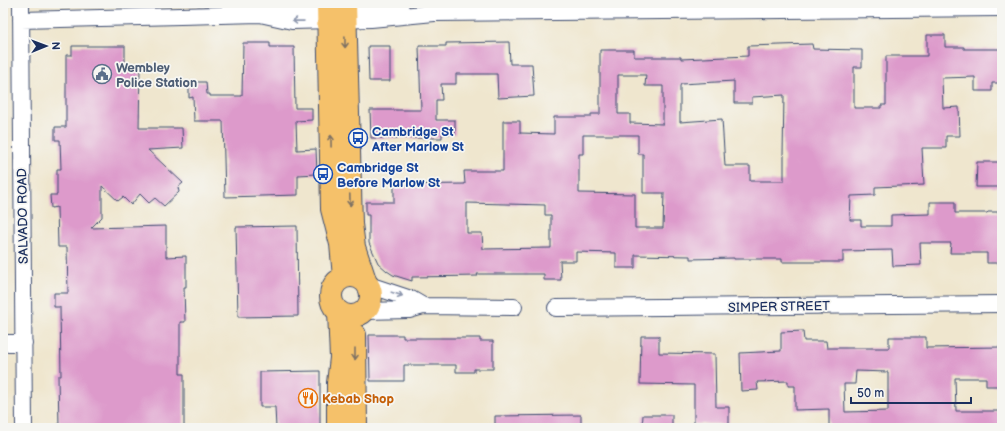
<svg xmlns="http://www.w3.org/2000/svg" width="1005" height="431" font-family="'Balsamiq Sans',sans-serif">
<rect width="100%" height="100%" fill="#f6f6f2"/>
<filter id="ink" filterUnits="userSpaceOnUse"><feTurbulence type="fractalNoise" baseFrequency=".025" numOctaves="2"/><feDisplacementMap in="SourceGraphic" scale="8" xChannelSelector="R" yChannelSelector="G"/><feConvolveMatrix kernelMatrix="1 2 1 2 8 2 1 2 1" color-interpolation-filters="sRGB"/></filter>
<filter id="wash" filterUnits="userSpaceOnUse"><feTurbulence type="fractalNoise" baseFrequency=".012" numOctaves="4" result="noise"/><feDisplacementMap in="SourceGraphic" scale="16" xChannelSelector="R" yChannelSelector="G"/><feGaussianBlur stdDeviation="0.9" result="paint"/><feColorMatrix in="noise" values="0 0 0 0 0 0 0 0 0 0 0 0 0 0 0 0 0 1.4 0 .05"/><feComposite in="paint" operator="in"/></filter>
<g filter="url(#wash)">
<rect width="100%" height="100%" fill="#efe6ce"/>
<g id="blocks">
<path fill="#dd9acb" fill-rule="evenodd" d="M927,35H945V47H964V49H1002V83H992V91H975V77L942,78L943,108L959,107L960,136H946V148H922L924,185L875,187V195L851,196L850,220H861V226H891V215L930,214V202H955V213H987L988,212H1002V263H987V253H950L951,243H920L921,265L893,266L892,250L843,251V262H782V259H734V258L690,259V256L635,255V268H616V253L576,252V261H560L561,280H544V274H477L478,276L412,277V281L393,275L387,271L378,263L369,243V215H366V202H394V185L465,184L464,171H503V121H520V133L554,134V117H591V114H600V50H634V57H681V59L748,56V46L812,44L813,49L862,50V67H854V108H881V105H886V56H927ZM618,75H646L645,86H663V124L630,123V114H618ZM734,81V103H752V97L784,95L783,155H784V181H750V166H725L722,119L680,122V86L681,84ZM583,135H638V154H643V193H664L663,228H635V194L579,193V154H583ZM467,203L545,205V215H551V248L483,249L482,233H467Z
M509,42L510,64H532L534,96L498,98L497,74H456V84H441L442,100H436V120H455V134H442V138H371L370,110H421L419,46H446V43Z
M243,43H270V47H294L295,108H312V120L296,121L297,150L316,149L317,174L298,175V195L225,197L223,121H194L193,97L189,98V82H206L207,94H210V96H242Z
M72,46H125V67H140L139,128H182L183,148L148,150L183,183L178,187L179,192L164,206L155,198L149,203L140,194L131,205L123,197L118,201L102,186V217L91,228L166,226V257L186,256V287H184L185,322H180V374H184V428H59L58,376H61L60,307H54V293H68L67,247H58L57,207L51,208L50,195H57V169H61L60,140H55V127H66V55H72Z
M368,46H390V81H369Z
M977,162H1002V187H976Z
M297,226L298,316L238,317L236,227Z
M803,331L804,341H826L827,348H889V337H926V348L1002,347V386H986V378H955L956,411H1002V428H829V409L795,410V386H788V381L757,382L758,390L741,391L740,353L781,351V332ZM856,371L888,372V411L845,412L844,384H855Z
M369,335H403V338H480V341H493V369H474V372H456V365H404V381H370Z
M641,336H659V353L715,354L716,407H729V424H694V385L640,384Z
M320,371V428H276L275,407H260V372Z
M581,415V428H495V416Z
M643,415H672V428H642Z"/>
</g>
</g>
<g filter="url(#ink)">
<use href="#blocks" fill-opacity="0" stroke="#3b4a6f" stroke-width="1"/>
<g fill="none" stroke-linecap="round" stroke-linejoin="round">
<g stroke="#3b4a6f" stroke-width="18">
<path id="street" d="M21,3L24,428
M260,14L292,21L371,19L434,13L1002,8
M21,20L260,14L293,7L371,6L401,9
M369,285L411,299L423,306
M556,308L1002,304
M365,311L409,310L423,306L514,307
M3,343H24"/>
</g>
<g stroke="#3b4a6f" stroke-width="24">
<path id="primary" d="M328,3L332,209L341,244L344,277
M345,3L351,224L354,247L365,280
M331 296a20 20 0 1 1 40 0a20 20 0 1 1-40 0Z
M355,335L356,428
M338,428V383L341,358L339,312"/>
</g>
<use href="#street" stroke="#fff" stroke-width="16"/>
<use href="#primary" stroke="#f5c16b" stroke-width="22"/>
</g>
<defs><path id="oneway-shaft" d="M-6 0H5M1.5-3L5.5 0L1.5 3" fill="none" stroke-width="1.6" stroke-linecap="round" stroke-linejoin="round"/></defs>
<g stroke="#8d97ae">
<use href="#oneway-shaft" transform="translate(298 21) rotate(-179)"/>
<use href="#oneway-shaft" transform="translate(397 294) rotate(18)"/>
</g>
<g stroke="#7d7164">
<use href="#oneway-shaft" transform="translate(345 42) rotate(89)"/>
<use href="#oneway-shaft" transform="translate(331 141) rotate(-91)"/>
<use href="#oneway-shaft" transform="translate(350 200) rotate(88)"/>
<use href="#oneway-shaft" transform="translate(355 354) rotate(90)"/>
</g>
</g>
<defs>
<g id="civic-ring" transform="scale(1)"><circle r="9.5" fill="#f6f6f2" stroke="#5c6f8a" stroke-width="1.5"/><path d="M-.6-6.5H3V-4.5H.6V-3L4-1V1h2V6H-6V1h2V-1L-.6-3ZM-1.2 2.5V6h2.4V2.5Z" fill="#5c6f8a"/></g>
<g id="bus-ring" transform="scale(1)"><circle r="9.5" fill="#f6f6f2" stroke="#1a4fb4" stroke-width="1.5"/><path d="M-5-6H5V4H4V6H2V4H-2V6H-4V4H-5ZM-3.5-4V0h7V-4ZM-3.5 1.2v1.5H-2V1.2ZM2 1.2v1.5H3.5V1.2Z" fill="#1a4fb4"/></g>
<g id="restaurant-ring" transform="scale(1)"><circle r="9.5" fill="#f6f6f2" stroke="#e8710a" stroke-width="1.5"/><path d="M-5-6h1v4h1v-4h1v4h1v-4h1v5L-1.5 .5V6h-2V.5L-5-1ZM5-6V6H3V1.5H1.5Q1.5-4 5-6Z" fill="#e8710a"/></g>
</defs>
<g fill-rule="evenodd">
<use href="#civic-ring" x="102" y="74"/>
<use href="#bus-ring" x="358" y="138"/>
<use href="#bus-ring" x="323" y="174"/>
<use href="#restaurant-ring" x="308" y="398"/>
</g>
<g text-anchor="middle" stroke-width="3.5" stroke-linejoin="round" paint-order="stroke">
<g font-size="13" font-weight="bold" fill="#4e5e75" stroke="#f6f6f2" text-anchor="start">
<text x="116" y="72">Wembley<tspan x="116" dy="15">Police Station</tspan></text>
</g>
<g font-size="13" font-weight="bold" fill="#164399" stroke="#f6f6f2" text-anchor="start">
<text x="372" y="136">Cambridge St<tspan x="372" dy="15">After Marlow St</tspan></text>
<text x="337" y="172">Cambridge St<tspan x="337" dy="15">Before Marlow St</tspan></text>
</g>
<g font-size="13" fill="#1b2f5e" stroke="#f6f6f2">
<text transform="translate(22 216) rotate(-91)" y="5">SALVADO ROAD</text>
<text transform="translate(779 306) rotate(-1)" y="5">SIMPER STREET</text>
</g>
<g font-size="13" font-weight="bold" fill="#c56008" stroke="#f6f6f2" text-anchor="start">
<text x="322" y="403">Kebab Shop</text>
</g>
</g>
<rect width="1005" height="431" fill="none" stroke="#f6f6f2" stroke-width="16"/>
<g transform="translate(46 46) rotate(89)" stroke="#f6f6f2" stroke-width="3" paint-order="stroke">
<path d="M0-3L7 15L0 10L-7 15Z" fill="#1b2f5e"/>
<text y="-6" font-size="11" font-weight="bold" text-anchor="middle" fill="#1b2f5e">N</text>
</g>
<path d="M851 397v6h120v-6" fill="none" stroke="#1b2f5e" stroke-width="2"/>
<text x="857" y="397" font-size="12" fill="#1b2f5e" stroke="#f6f6f2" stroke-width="3" paint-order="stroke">50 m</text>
</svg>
